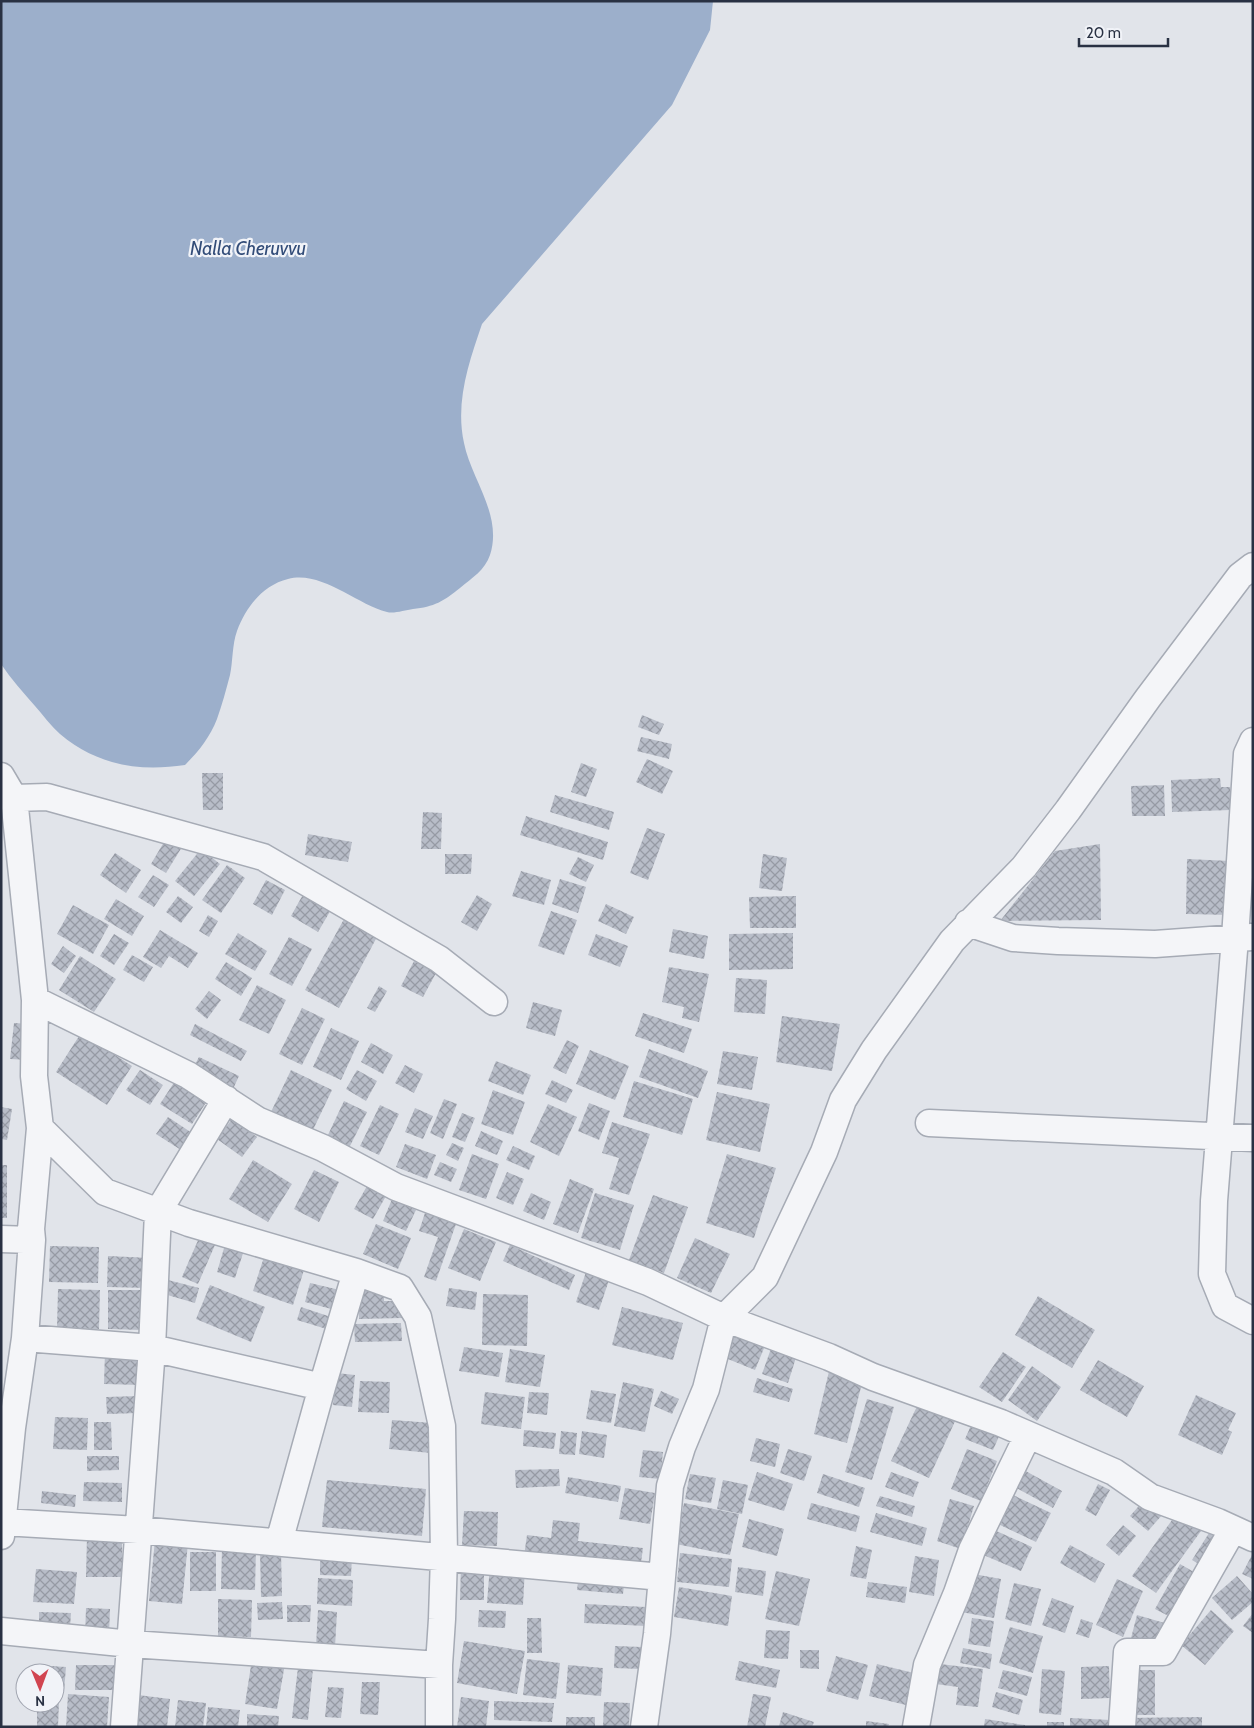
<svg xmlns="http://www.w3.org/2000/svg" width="1254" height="1728" font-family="Cabin,sans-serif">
<defs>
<pattern id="building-cross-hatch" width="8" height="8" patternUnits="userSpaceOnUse" patternTransform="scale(1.25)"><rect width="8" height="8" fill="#b8bdc8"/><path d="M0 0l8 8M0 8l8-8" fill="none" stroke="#969aa4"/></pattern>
</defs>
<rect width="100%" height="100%" fill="#e1e4ea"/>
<path fill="#9cafcb" d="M1,1H713L710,30L672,105L482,324C469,362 455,402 464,443C471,479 503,515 490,555C485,570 472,578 460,588C444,601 434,607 413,609C405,610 394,614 387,612C356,604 321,570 288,579C263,585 246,607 237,631C232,645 233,661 230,675C226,690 222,705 217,719C210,737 199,751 185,765C138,772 97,765 60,734C51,726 43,715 35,706C23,692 11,679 1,664Z"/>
<path fill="url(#building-cross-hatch)" d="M642,715L664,724L659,735L638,727Z
M641,737L672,744L669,759L637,751Z
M647,759L673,771L662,794L636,782Z
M581,763L597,769L586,797L571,792Z
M202,773H223V810H203Z
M1220,778L1221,787H1230L1231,810L1172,812L1171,780Z
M1164,785L1165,816H1132L1131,786Z
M555,795L614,812L609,830L550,812Z
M423,812L442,813L441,849H421Z
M526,816L608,842L603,860L520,835Z
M647,828L665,834L648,880L630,873Z
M308,834L352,842L348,862L305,855Z
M167,837L182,847L166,873L151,864Z
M1100,844L1101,920L1000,921L1055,851Z
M201,849L220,864L194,896L175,881Z
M115,853L141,870L126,893L100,875Z
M445,854H472L471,874H445Z
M763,854L787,858L782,891L759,888Z
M578,857L594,865L586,882L569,874Z
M1187,859L1231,861L1229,915L1186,914Z
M227,865L245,878L221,913L202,900Z
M521,871L551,880L544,905L512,896Z
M153,875L169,885L154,907L138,897Z
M560,879L586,887L578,913L552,904Z
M266,880L285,890L272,915L253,904Z
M305,891L332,908L318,932L291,916Z
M477,895L492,904L477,931L461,922Z
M178,896L193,907L181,923L166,912Z
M796,896V928H750L749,897Z
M116,899L144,916L132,936L104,919Z
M606,904L634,917L626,934L598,921Z
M73,905L109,925L93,954L57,934Z
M551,911L577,920L564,955L538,946Z
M208,915L218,921L209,937L199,931Z
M344,919L377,937L339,1008L305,990Z
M673,929L708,936L704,959L669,952Z
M160,930L198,953L188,968L169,956L161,968L143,957Z
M238,933L267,951L255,971L225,954Z
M793,933V969L729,970V934Z
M114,934L129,943L114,965L100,956Z
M596,934L628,946L620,967L588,955Z
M289,937L312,949L292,986L269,974Z
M63,946L76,956L64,973L51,964Z
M132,955L153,967L144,982L123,970Z
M80,956L116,979L94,1012L59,990Z
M414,961L436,973L423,997L401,986Z
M226,962L252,978L241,996L215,979Z
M669,967L709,974L699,1022L682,1018L684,1007L662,1002Z
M736,978L767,980L765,1014L734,1012Z
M257,985L286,1000L269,1034L239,1020Z
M379,986L387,991L375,1012L367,1008Z
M209,991L221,1000L207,1019L195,1009Z
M533,1002L562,1010L555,1036L526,1028Z
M302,1008L325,1019L302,1065L279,1054Z
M643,1013L692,1029L684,1053L635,1036Z
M782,1016L840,1024L832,1071L776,1062Z
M14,1023L30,1024L27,1060L10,1059Z
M195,1024L247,1051L241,1061L190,1035Z
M331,1028L359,1041L341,1080L313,1067Z
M81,1033L132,1066L107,1105L56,1072Z
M567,1040L579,1046L566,1074L553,1068Z
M371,1043L393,1055L383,1074L361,1062Z
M649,1049L708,1071L698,1098L639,1077Z
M590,1050L629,1066L615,1100L576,1084Z
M723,1051L758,1057L752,1090L717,1084Z
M199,1057L239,1076L233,1089L192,1070Z
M496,1061L531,1075L523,1095L488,1081Z
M405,1065L423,1074L414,1093L395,1083Z
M140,1070L163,1085L150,1105L126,1090Z
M291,1070L332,1090L312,1132L271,1112Z
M357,1070L377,1081L366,1101L346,1089Z
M177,1078L209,1098L192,1124L160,1104Z
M552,1080L573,1090L566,1103L545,1094Z
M634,1081L693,1099L682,1135L623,1117Z
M493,1090L525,1102L513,1135L481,1124Z
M717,1092L770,1104L760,1152L706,1140Z
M444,1099L457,1104L443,1139L430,1133Z
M344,1101L367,1112L349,1148L327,1137Z
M589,1103L610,1111L599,1140L578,1131Z
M548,1104L577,1117L559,1156L530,1142Z
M380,1105L399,1114L379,1155L360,1146Z
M1,1107L12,1109L7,1140L1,1139Z
M415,1108L433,1116L423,1139L405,1132Z
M462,1113L475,1118L465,1142L452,1137Z
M168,1117L192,1133L181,1150L156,1134Z
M232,1119L257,1137L242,1157L217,1139Z
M612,1122L650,1134L629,1195L609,1189L619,1158L602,1153Z
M481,1131L503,1141L497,1155L475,1146Z
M452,1143L464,1148L458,1161L446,1155Z
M405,1144L436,1155L427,1179L396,1167Z
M513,1146L535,1156L529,1170L506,1160Z
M472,1154L499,1164L486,1199L459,1190Z
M727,1154L776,1168L754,1238L706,1223Z
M253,1160L292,1184L268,1222L229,1199Z
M440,1162L457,1169L451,1182L434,1175Z
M1,1165H7V1218H1Z
M314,1170L339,1182L319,1222L294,1209Z
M507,1172L524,1179L513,1205L496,1198Z
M570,1179L594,1189L578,1233L553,1224Z
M367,1186L386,1196L373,1219L354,1209Z
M531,1193L551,1202L544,1220L523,1211Z
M595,1193L634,1205L620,1250L581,1238Z
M653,1195L688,1207L664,1273L629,1260Z
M392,1199L416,1210L406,1231L383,1221Z
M425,1213L456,1224L436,1281L424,1277L438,1237L419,1231Z
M376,1224L411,1238L398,1269L363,1254Z
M464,1229L496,1242L480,1281L448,1268Z
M199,1238L215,1245L198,1284L182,1277Z
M227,1238L246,1244L235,1278L217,1272Z
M695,1238L730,1254L711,1293L677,1278Z
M510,1245L575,1275L569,1290L503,1261Z
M50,1246L99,1247L98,1283L49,1282Z
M108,1256L151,1258L149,1288L107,1287Z
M264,1257L304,1270L293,1305L253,1291Z
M588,1266L611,1274L599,1310L576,1302Z
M168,1280L199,1288L195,1303L164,1294Z
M310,1283L344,1291L339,1311L305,1302Z
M210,1285L265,1307L251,1342L196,1319Z
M449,1288L477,1292L475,1310L446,1306Z
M58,1289L100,1290L99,1329L57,1328Z
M108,1290H143L142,1330L108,1329Z
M384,1290V1301H401L402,1318L359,1319V1291Z
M483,1294L528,1295L527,1346L482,1345Z
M1038,1296L1095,1330L1072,1368L1015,1335Z
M301,1307L337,1319L333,1331L297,1320Z
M622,1307L683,1323L673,1360L612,1345Z
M401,1323L402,1341L355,1342L354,1324Z
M730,1326L767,1341L755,1370L718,1355Z
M774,1340L799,1348L788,1383L762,1374Z
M464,1347L503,1353L499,1377L459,1371Z
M510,1349L545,1355L540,1387L505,1382Z
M105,1351H139V1385L104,1384Z
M1003,1352L1026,1367L1002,1402L979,1387Z
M1098,1360L1144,1386L1127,1417L1080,1390Z
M831,1363L865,1371L847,1443L814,1434Z
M1032,1366L1061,1387L1037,1421L1008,1400Z
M336,1373L355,1375L352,1407L333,1405Z
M757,1378L793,1389L789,1402L753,1392Z
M360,1381L390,1382L389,1413L358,1412Z
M623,1382L654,1389L645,1432L614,1426Z
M591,1390L616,1394L611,1423L586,1419Z
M661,1391L679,1399L672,1414L654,1406Z
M485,1392L525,1397L521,1429L481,1424Z
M529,1392L549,1393L547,1415L527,1413Z
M1196,1395L1236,1413L1228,1430L1232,1432L1222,1455L1178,1435Z
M139,1396V1413L107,1414L106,1397Z
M867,1399L894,1407L872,1480L845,1472Z
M920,1400L957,1417L929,1478L891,1461Z
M55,1417L88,1418L87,1450L53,1449Z
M392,1420L433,1423L431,1453L389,1449Z
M973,1421L1001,1432L993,1450L965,1439Z
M94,1422H111L112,1450H94Z
M524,1430L556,1433L554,1449L523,1446Z
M561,1431L577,1433L575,1455L559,1454Z
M582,1431L607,1435L604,1458L579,1454Z
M756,1438L780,1444L775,1467L750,1461Z
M788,1449L812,1456L804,1481L780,1473Z
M967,1449L997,1461L981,1501L951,1489Z
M643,1450L663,1452L660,1479L639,1477Z
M87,1456H119V1470L87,1471Z
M559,1469L560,1486L516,1488L515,1470Z
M1022,1469L1062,1491L1053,1508L1013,1486Z
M757,1472L793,1484L784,1511L748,1500Z
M891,1472L919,1482L913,1497L885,1487Z
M690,1474L716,1478L711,1503L685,1499Z
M823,1474L865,1488L859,1507L817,1493Z
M568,1477L621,1486L618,1502L565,1493Z
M327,1480L426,1489L422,1536L322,1527Z
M723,1480L748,1485L742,1514L717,1509Z
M84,1482L122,1483V1502L83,1501Z
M1098,1484L1110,1490L1096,1516L1085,1510Z
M625,1488L655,1493L650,1524L619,1519Z
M42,1491L76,1495L75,1507L41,1503Z
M1011,1494L1051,1513L1036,1542L996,1523Z
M880,1496L915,1506L912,1517L876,1506Z
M950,1499L974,1506L961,1549L937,1541Z
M1145,1499L1163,1514L1148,1531L1130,1516Z
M684,1503L739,1514L730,1555L676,1544Z
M811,1503L860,1516L856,1532L807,1519Z
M464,1511L498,1512L497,1546L462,1545Z
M876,1513L927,1528L922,1546L870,1532Z
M1177,1513L1201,1531L1156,1593L1132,1576Z
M749,1519L784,1529L777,1556L742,1547Z
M553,1520L580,1523L578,1541L643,1548L640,1570L524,1556L527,1535L551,1538Z
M1123,1525L1136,1536L1119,1556L1106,1545Z
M1214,1525L1234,1537L1212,1572L1192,1560Z
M992,1529L1032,1547L1021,1571L981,1554Z
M87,1536H122V1577H86Z
M155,1540L188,1543L182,1604L149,1601Z
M1070,1545L1105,1564L1095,1583L1060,1563Z
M856,1546L872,1550L866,1579L850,1576Z
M222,1547L256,1548L255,1590L221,1589Z
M190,1552H216V1591H190Z
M260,1552H281L282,1596L261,1597Z
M680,1553L732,1559L729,1587L677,1582Z
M1253,1553V1579L1242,1574Z
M320,1556L352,1557L351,1576L320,1575Z
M915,1556L939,1560L934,1596L909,1592Z
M461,1563H484V1600H460Z
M1180,1564L1206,1579L1182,1623L1155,1609Z
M490,1565L525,1567L523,1605L487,1603Z
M738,1567L766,1571L763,1596L735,1592Z
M36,1569L77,1572L74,1604L33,1602Z
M776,1571L810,1579L799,1626L765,1619Z
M579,1573L625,1577L623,1594L577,1590Z
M968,1573L1001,1579L994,1618L961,1612Z
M1237,1576L1253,1594V1602L1232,1620L1212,1598Z
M318,1578L353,1580L352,1606L317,1604Z
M1117,1579L1143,1591L1123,1637L1096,1625Z
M868,1582L907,1587L905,1603L866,1597Z
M1014,1583L1041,1589L1031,1626L1005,1619Z
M679,1587L732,1596L728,1626L674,1617Z
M1052,1598L1074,1606L1065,1633L1042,1625Z
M218,1599L252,1600L251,1637L218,1636Z
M282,1602L283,1619L258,1620L257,1603Z
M585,1604L646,1607V1626L584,1623Z
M287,1605H311L310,1622H287Z
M86,1608L110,1609L109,1636H85Z
M318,1610L337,1612L335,1647L316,1646Z
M479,1610L506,1611L505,1628L478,1627Z
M1211,1610L1234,1631L1205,1665L1181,1645Z
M39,1612L71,1613L70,1627H39Z
M1253,1613V1633L1243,1626Z
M1137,1615L1168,1624L1160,1651L1130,1642Z
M527,1618H541L542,1653H527Z
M972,1618L994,1621L990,1647L968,1644Z
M1081,1619L1093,1623L1089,1638L1076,1634Z
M1010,1627L1043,1636L1033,1673L999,1663Z
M766,1630L790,1631L788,1659L764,1658Z
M464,1641L525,1651L517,1694L457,1683Z
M615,1646L642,1647L641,1669L614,1668Z
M963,1648L992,1654L990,1669L960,1663Z
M800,1650H819V1669L800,1668Z
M836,1656L868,1665L858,1700L826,1691Z
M252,1659L285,1664L277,1709L245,1704Z
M527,1659L560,1663L556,1699L523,1695Z
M739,1661L780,1670L776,1688L735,1680Z
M931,1663L983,1669L978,1707L956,1705L958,1687L928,1683Z
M877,1664L918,1674L910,1706L869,1696Z
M36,1665L66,1667L64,1691L55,1690V1673H36Z
M76,1665H118V1690H75Z
M568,1665L603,1668L601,1696L566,1693Z
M1109,1666L1110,1698L1081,1699V1667Z
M298,1667L313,1669L308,1720L292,1718Z
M1042,1669L1065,1671L1061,1715L1039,1713Z
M1003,1670L1032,1677L1027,1696L998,1688Z
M1119,1670H1155V1715H1118Z
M362,1682H380L378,1715L360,1714Z
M328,1687L344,1688L341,1718L325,1717Z
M996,1692L1023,1700L1019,1715L992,1707Z
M68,1694L109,1697L107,1727H66Z
M753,1694L771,1697L765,1727H747Z
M138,1695L170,1699L167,1727H134Z
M461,1697L489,1701L486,1727H457Z
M178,1700L206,1703L203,1727H175Z
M55,1701H59L58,1727H37V1703H55Z
M494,1701L554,1703L552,1722L494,1720Z
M604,1702L630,1703L629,1727H603Z
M208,1707L240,1710L238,1727H206Z
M783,1712L814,1722L812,1727L779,1726Z
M247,1714L279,1716L278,1727H247Z
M566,1717H595V1727H566Z
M1202,1717V1727H1124V1718Z
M1070,1718L1111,1720V1727H1070Z
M985,1719L1025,1725V1727H984Z
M866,1721L889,1724L888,1727H866Z
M1047,1722H1064V1727H1047Z"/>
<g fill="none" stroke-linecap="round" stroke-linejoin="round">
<g stroke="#a6abb5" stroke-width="29">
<path id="street" d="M1253,741L1247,754L1235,938L1214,1201L1212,1274L1225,1306L1253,1321
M1,776L14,798L35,1000L34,1076L40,1128L105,1192L189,1223L356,1272L400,1288L418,1317L442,1426L444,1556L442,1619L439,1665V1727
M14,798L47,797L263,857L439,959L494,1002
M968,923L1013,938L1058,941L1155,944L1252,937
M35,1000L188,1075L257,1120L323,1148L396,1187L648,1282L724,1318L829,1357L873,1377L1001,1423L1114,1472L1150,1497L1218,1522L1253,1538
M929,1123L1253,1138
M1,1239L32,1240
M25,1338L152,1348L322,1387
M3,1522L138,1530L662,1577
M1,1536L12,1428L25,1338L32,1240L31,1229L40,1128
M279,1542L322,1387L356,1272
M1,1631L131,1644L439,1665
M124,1727L152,1348L158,1212L226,1099
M644,1727L657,1634L670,1486L682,1447L706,1389L724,1318L765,1277L824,1152L843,1100L874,1050L952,941L1024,867L1068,810L1148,698L1240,576L1253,566
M916,1727L927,1665L957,1593L972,1550L1028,1435
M1122,1727L1127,1652H1163L1233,1529"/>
</g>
<use href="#street" stroke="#f4f5f8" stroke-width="26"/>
</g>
<g text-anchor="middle" stroke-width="4.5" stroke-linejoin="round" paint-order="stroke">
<g font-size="19" font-style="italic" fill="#324c78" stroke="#f1f3f8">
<text x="248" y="255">Nalla Cheruvvu</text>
</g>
</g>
<rect width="1254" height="1728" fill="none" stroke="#293143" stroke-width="5"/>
<g transform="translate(40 1688) rotate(179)"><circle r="24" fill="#f1f3f8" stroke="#a1a5b0"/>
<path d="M0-4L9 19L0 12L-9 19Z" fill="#d14450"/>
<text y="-8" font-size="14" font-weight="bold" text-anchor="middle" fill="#293143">N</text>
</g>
<path d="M1079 38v8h89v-8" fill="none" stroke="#293143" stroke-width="2.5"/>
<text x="1086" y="38" font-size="15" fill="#293143" stroke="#f1f3f8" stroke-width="4" paint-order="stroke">20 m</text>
</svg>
